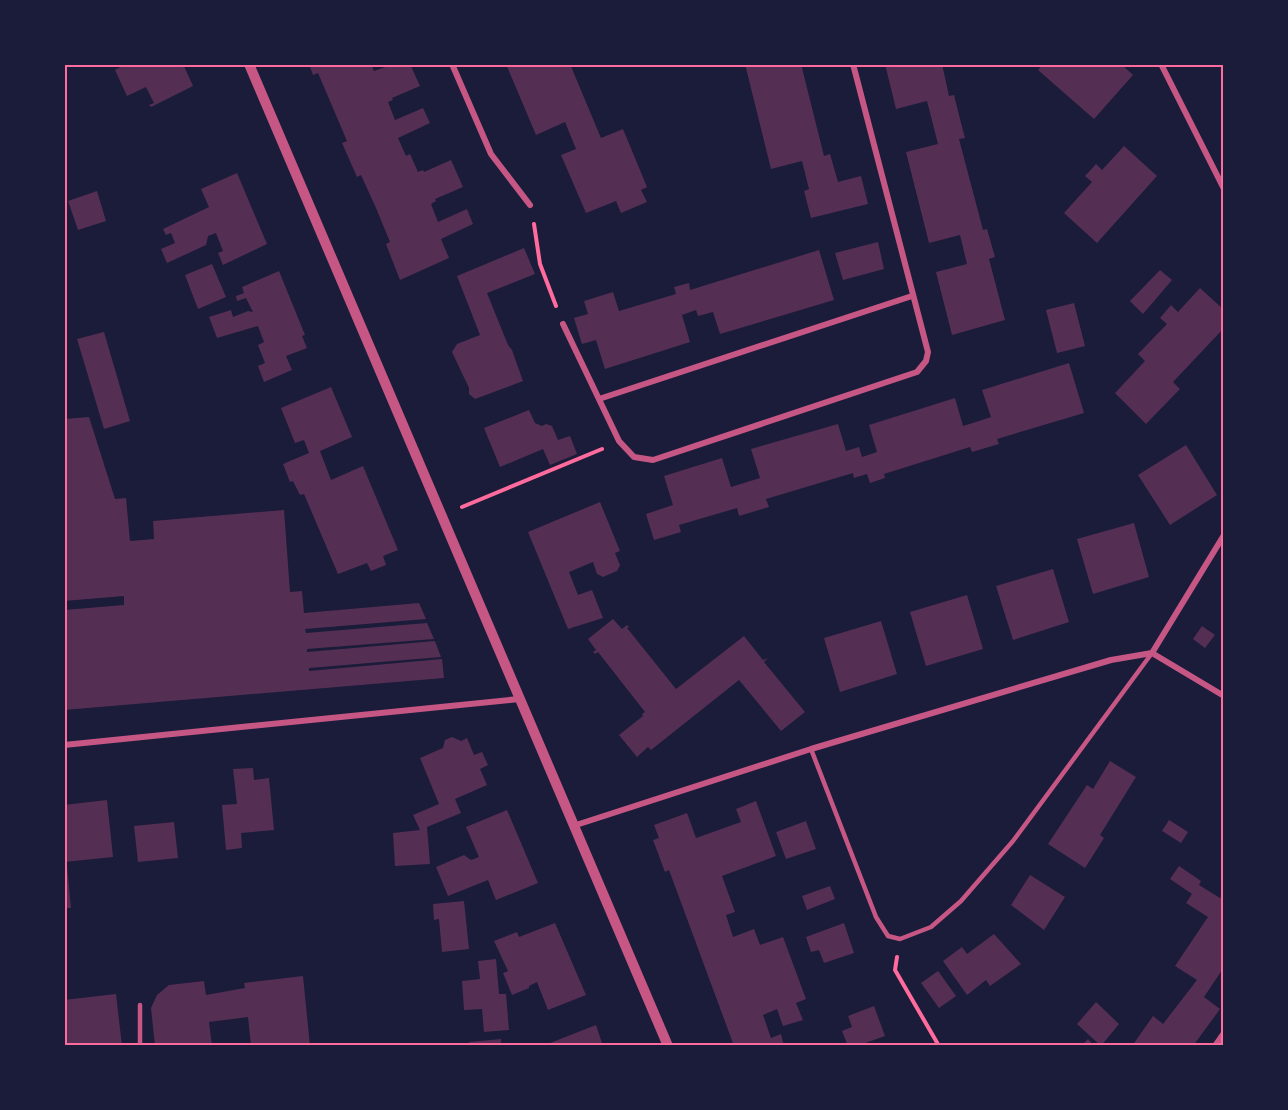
<svg xmlns="http://www.w3.org/2000/svg" width="1288" height="1110" font-family="Jost,sans-serif">
<rect width="100%" height="100%" fill="#1b1b3a"/>
<path fill="#542f53" d="M126,64H183L193,86L151,107L149,105L154,103L146,87L127,96L115,70Z
M309,64H371L374,71L394,64H410L420,86L392,98L393,100L388,102L395,120L423,108L430,123L398,138L406,156L410,154L418,172L423,170L424,172L451,160L463,187L435,199L436,201L431,204L438,222L467,209L473,224L441,239L449,258L400,280L386,244L390,242L376,208L361,175L357,177L342,143L347,141L318,73L313,75Z
M506,64H570L601,138L623,129L647,187L641,190L647,202L621,213L616,201L586,213L561,155L576,149L565,122L536,135Z
M745,64H801L824,156L830,154L838,182L861,176L868,204L811,218L804,191L809,189L802,161L771,169Z
M885,64H942L949,96L954,95L961,123L965,138L959,139L983,230L987,229L995,257L989,259L1005,320L952,335L936,272L967,264L960,235L929,243L906,152L938,144L927,101L896,109Z
M1043,64H1121L1133,75L1094,119L1038,70Z
M1124,146L1157,176L1097,243L1064,213L1092,182L1085,176L1096,164L1102,170Z
M237,173L267,244L223,265L218,253L223,251L216,233L208,236L206,245L167,263L161,249L175,243L171,233L166,235L163,229L209,207L201,189Z
M97,191L106,221L78,230L68,201Z
M878,242L884,269L843,280L835,253Z
M524,248L535,274L487,293L508,345L512,350L523,381L475,399L469,394V388L452,352L457,344L480,335L457,276Z
M819,250L834,300L720,334L713,312L698,316L696,310L682,315L690,342L605,369L596,340L582,344L574,318L588,314L584,301L613,292L619,311L676,294L674,287L689,283L690,290Z
M212,264L226,297L198,309L185,275Z
M1160,270L1172,280L1143,314L1130,301Z
M279,271L305,335L302,336L307,348L286,356L292,370L264,382L258,366L265,363L258,345L264,342L258,326L217,338L209,317L231,310L233,317L248,311L253,312L246,298L237,301L236,296L244,293L242,287Z
M1200,288L1224,310V328L1173,382L1180,389L1146,424L1115,393L1145,361L1138,354L1167,324L1160,318L1171,305L1178,312Z
M1074,303L1085,346L1057,353L1046,310Z
M104,332L130,421L104,429L77,339Z
M1069,363L1084,413L997,439L999,444L972,452L970,447L884,474L885,478L870,483L867,474L854,478L853,473L766,499L769,507L739,516L737,508L679,525L681,532L654,540L646,514L673,505L664,476L722,458L731,487L760,478L751,449L838,424L846,451L859,447L862,457L877,452L869,425L955,398L963,426L976,422L991,417L982,390Z
M331,387L352,437L320,451L331,480L363,466L398,550L383,556L386,565L371,571L367,563L338,574L304,494L300,495L293,481L290,482L283,464L309,453L304,440L295,443L281,408Z
M529,410L535,423L542,426L546,424L552,426L558,440L570,436L577,454L550,465L543,449L500,467L484,428Z
M89,417L115,499L126,498L130,541L154,539L153,521L284,510L290,592L302,591L304,613L419,603L426,619L305,629L306,633L427,623L434,639L307,649V652L435,641L441,657L309,668V671L442,659L444,678L64,710V610L124,605V596L64,601V419Z
M1186,445L1217,495L1170,525L1138,475Z
M600,502L620,551L615,553L620,565L617,571L603,577L597,574L593,562L569,572L578,595L592,590L603,618L568,629L528,532Z
M1134,523L1149,577L1093,594L1077,539Z
M1053,569L1069,622L1013,640L996,586Z
M967,595L983,649L926,666L910,612Z
M613,619L622,629L627,625L629,627L627,628L676,689L744,636L763,660L768,658L764,662L805,712L781,731L739,680L651,750L648,747L637,757L619,735L643,716L642,714L645,712L598,652L595,654L593,652L596,650L588,639Z
M881,621L897,674L840,692L824,638Z
M1202,626L1215,635L1205,648L1193,639Z
M452,737L461,741L467,738L474,755L482,752L488,765L480,769L487,785L455,799L461,813L427,827L430,864L395,866L393,833L420,830L413,815L439,804L420,758L443,748L445,740Z
M1110,761L1136,777L1100,835L1104,838L1085,868L1048,844L1087,785L1093,789Z
M253,768L254,780L269,778L274,830L241,833L242,848L226,850L222,805L237,804L233,769Z
M107,800L113,857L64,862V805Z
M756,801L776,856L722,876L735,912L726,915L733,937L754,929L760,945L783,937L806,999L796,1003L803,1020L783,1026L777,1009L763,1015L771,1038L781,1034L784,1046H734L669,870L665,872L653,840L659,838L654,825L687,813L696,838L741,822L736,809Z
M507,810L538,883L496,900L488,880L448,896L436,867L464,855L471,860L479,857L466,827Z
M1169,820L1188,832L1181,843L1162,831Z
M806,821L816,849L786,859L776,832Z
M174,822L178,858L138,862L134,826Z
M67,866L71,908H64V867Z
M1179,866L1201,881L1199,885L1220,898L1224,893V967L1204,997L1220,1009L1193,1046H1132L1153,1016L1163,1024L1197,980L1175,966L1208,917L1186,903L1192,894L1170,879Z
M1030,875L1065,897L1044,930L1011,905Z
M830,886L835,899L807,910L802,896Z
M464,901L469,949L442,952L439,919L434,920L433,904Z
M555,923L586,995L548,1010L537,982L529,986V988L512,995L503,973L508,971L494,941L517,932L519,937Z
M844,923L854,953L824,963L819,950L811,952L806,937Z
M994,934L1021,964L990,986L986,980L967,995L943,961L962,947L967,954Z
M496,959L499,994H506L509,1030L484,1032L482,1009L464,1010L462,981L480,979L478,961Z
M938,971L956,996L939,1008L921,983Z
M303,976L310,1046H251L248,1017L209,1022L212,1046H155L151,1008L157,995L169,985L204,981L206,995L245,988L244,983Z
M116,994L122,1046H64V1000Z
M1096,1002L1119,1024L1101,1046L1077,1024Z
M874,1006L885,1036L857,1046H848L842,1031L852,1027L848,1016Z
M596,1025L603,1046H545V1045Z
M501,1039V1046H469V1042Z
M1088,1039L1094,1046H1081Z"/>
<g fill="none" stroke-linecap="round" stroke-linejoin="round">
<path stroke="#ff6b9d" stroke-width="4" d="M534,224L540,264L556,306
M462,507L602,449
M897,957L895,970L939,1046"/>
<path stroke="#c65784" stroke-width="4.5" d="M811,749L876,917L888,936L900,939L931,927L961,901L1013,841L1152,653
M140,1046V1005"/>
<path stroke="#c65784" stroke-width="6" d="M452,64L491,154L530,205
M1161,64L1224,189
M563,324L619,441L634,457L653,460L917,372L926,361L928,352L853,64
M599,399L912,296
M1152,653L1224,535
M64,745L519,699
M573,826L811,749L1111,660L1152,653L1224,696
M1215,1046L1224,1033"/>
<path stroke="#c65784" stroke-width="10" d="M249,64L668,1046"/>
</g>
<rect width="1288" height="1110" fill="none" stroke="#1b1b3a" stroke-width="132"/>
<rect x="66" y="66" width="1156" height="978" fill="none" stroke="#ff6b9d" stroke-width="2"/>
</svg>
